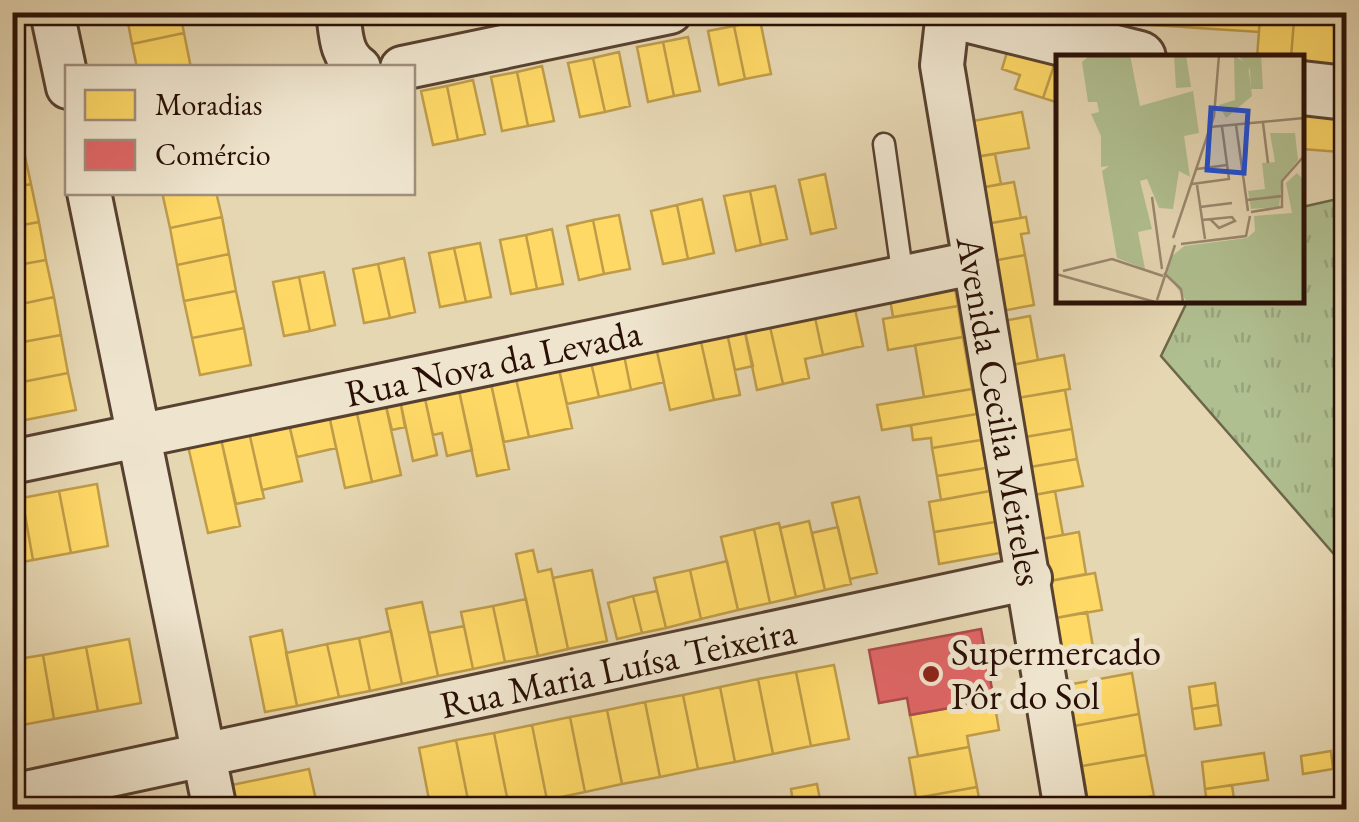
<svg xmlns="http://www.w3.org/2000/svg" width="1359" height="822" font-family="'EB Garamond',serif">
<defs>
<pattern id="grass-tufts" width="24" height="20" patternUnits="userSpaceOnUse" patternTransform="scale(2.5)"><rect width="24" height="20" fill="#b0bf90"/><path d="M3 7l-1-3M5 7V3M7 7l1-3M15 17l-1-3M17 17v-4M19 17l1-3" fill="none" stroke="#97a37b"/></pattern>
</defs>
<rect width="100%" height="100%" fill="#e6d7b3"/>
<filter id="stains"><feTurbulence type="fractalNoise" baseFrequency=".002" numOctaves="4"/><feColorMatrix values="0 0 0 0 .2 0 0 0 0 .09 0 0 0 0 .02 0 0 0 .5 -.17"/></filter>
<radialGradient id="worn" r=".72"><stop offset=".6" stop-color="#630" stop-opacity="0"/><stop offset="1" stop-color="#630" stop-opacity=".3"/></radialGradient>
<path fill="url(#grass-tufts)" stroke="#6c674a" stroke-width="2.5" d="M1346,197V568L1161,356L1188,300H1302V207Z"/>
<path fill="#ffd966" stroke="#bf9c49" stroke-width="2.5" d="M126,12H180L184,33L132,44Z
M1049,12H1118L1117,31Z
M1118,12H1181L1183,27L1117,23Z
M1181,12H1260L1259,32L1183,27Z
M1260,17L1294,20L1291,58H1257Z
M760,20L771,74L745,79L734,26Z
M1294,20L1346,24V72L1302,69V58H1291Z
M734,26L745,79L719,85L708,31Z
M184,33L191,68H137L132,44Z
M688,37L700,91L674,96L663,42Z
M1011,39L1058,54L1043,98L1015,89L1020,75L1002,69Z
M663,42L674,96L648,102L637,47Z
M619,52L630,106L605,112L593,58Z
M1058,54L1059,58V103L1043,98Z
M593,58L605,112L580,117L568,63Z
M542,66L554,121L528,126L517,72Z
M517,72L528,126L502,131L491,77Z
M473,80L485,134L458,140L447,86Z
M447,86L458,140L433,145L421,91Z
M1302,97L1345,102L1340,152L1302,149Z
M16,109L23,147L12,149V110Z
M1022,112L1029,148L969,158L962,123Z
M23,147L31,184L12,188V149Z
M995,154L1001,184L974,189L969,158Z
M825,174L836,228L811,234L799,180Z
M1014,182L1021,218L980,225L974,189Z
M31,184L39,222L12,227V188Z
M775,186L787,239L761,245L750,191Z
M750,191L761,245L736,251L724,196Z
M162,192H216L222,217L170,228Z
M702,199L714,253L688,259L677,205Z
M677,205L688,259L663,264L651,211Z
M619,215L630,269L604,274L593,220Z
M222,217L229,254L177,265L170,228Z
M1026,217L1029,233L1021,234L1025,255L987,262L980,225Z
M593,220L604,274L579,280L567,226Z
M39,222L46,260L12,266V227Z
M552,229L563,284L537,289L526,235Z
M526,235L537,289L511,294L500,240Z
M480,243L491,297L466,302L454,248Z
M454,248L466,302L440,307L429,253Z
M229,254L236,291L184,301L177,265Z
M1025,255L1034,305L996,312L987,262Z
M404,258L415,312L390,318L378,264Z
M46,260L54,297L12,306V266Z
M378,264L390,318L364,323L353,269Z
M324,272L335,325L310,331L299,277Z
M299,277L310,331L284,336L273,282Z
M954,282L958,306L893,317L889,293Z
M236,291L244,328L192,338L184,301Z
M54,297L61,335L12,344V306Z
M853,300L863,346L823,355L813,308Z
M958,306L963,337L888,350L883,319Z
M813,308L823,355L805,359L809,378L783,384L768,318Z
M1030,316L1038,360L1006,366L998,322Z
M768,318L783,384L757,390L743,323Z
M743,323L753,366L735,370L726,328Z
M244,328L251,365L200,375L192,338Z
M726,328L740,395L714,400L699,333Z
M699,333L714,400L670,410L655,343Z
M61,335L68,373L12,384V344Z
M963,337L972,389L924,397L915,345Z
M655,343L664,382L631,390L623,350Z
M623,350L631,390L599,397L590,358Z
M1064,355L1070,389L1012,399L1006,366Z
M590,358L599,397L567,404L558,365Z
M558,365L572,428L529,437L515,374Z
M68,373L76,410L20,421L12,384Z
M515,374L529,437L504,442L490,379Z
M490,379L509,469L477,476L458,386Z
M458,386L472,450L447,456L442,433L433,435L424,394Z
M972,389L977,414L882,430L877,405Z
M1065,390L1072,429L1019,438L1012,399Z
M424,394L437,455L413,461L400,400Z
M400,400L405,427L392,430L385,402Z
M385,402L401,475L372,482L356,409Z
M356,409L372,482L345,488L329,415Z
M977,414L981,440L932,448L931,438L913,440L911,425Z
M329,415L336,448L297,457L289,424Z
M289,424L302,481L262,490L249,432Z
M1072,429L1077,459L1024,468L1019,438Z
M249,432L264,498L236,504L221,439Z
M221,439L240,526L208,533L188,446Z
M981,440L986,468L937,476L932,448Z
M1077,459L1083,486L1029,496L1024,468Z
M986,468L990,491L941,500L937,476Z
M97,484L108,546L71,553L59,491Z
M59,491L71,553L33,560L22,498Z
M990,491L995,522L934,532L929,502Z
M1055,491L1063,535L1036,540L1029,496Z
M859,497L877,573L850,579L832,503Z
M22,498L33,560L12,564V499Z
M809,521L825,590L796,597L780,528Z
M995,522L1000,553L939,564L934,532Z
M779,523L796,597L770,603L754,529Z
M838,527L851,584L825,590L812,533Z
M754,529L770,603L738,610L721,537Z
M1079,532L1086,574L1044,582L1036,540Z
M533,550L538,572L551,569L568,649L538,656L516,554Z
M727,561L738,610L701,619L690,570Z
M592,570L607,641L568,649L553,578Z
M690,570L701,619L666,628L654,578Z
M1095,573L1102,610L1050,619L1044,582Z
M657,591L666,628L642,633L633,596Z
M633,596L642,633L617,639L608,603Z
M526,599L538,656L505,662L493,606Z
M422,602L438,676L402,684L386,609Z
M493,606L505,662L473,669L461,612Z
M1087,612L1094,653L1057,660L1050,619Z
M464,626L473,669L438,676L429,633Z
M282,630L297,706L265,712L250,637Z
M391,631L402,684L370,691L359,638Z
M359,638L370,691L339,697L327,644Z
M129,639L141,703L98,711L86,647Z
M327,644L339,697L297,706L286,653Z
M86,647L98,711L54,719L43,655Z
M43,655L54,719L12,727V660Z
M834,665L849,739L811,746L796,672Z
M796,672L811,746L773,754L758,679Z
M1132,673L1139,714L1074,726L1067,685Z
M758,679L773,754L735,762L720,687Z
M1215,683L1218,705L1192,709L1189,687Z
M720,687L735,762L698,769L683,695Z
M683,695L698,769L660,777L645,702Z
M994,700L999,730L967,736L969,747L918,756L910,715Z
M645,702L660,777L622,784L607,710Z
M1218,705L1221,725L1195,729L1192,709Z
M607,710L622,784L585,792L570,717Z
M1139,714L1146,755L1082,766L1074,726Z
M570,717L585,792L547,800L532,725Z
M532,725L547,800L509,807L494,733Z
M494,733L509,807L470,810L456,740Z
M456,740L470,810H431L419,748Z
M969,747L977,787L916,798L909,758Z
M1331,751L1333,769L1303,774L1301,756Z
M1264,753L1268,780L1205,789L1202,762Z
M1146,755L1154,796L1089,808L1082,766Z
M309,769L318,809L232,810L227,786Z
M817,784L822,810H794L791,789Z
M1232,785L1235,806L1208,810L1205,789Z
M977,787L981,810H918L916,798Z
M1154,796L1156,810H1089V808Z"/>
<path fill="#e06666" stroke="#a94c49" stroke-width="2.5" d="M981,629L994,700L910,715L907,698L879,703L869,650Z"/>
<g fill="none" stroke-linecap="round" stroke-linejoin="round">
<g stroke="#584130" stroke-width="25">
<path id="service" d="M884,144L903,278"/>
</g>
<g stroke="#584130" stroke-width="48">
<path id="minor" d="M52,12L68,87
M338,12C341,33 340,55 359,68
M948,12L942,65L1066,810
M402,68L670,12
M89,192L215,810
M12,462L973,263
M12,796L1030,578"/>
</g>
<g stroke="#584130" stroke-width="58">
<path id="tertiary" d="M954,12L1139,58
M1302,88L1346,93"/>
</g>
<use href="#service" stroke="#efe5ce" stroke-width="20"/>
<use href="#minor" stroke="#efe5ce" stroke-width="42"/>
<use href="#tertiary" stroke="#efe5ce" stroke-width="52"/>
</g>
<circle fill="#8f2418" stroke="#efe5ce" stroke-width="4" cx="931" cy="674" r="10"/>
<g text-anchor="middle" stroke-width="10" stroke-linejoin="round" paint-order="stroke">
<g font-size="38" fill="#290f05" stroke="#efe5ce">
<text transform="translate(493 363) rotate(-12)" y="13">Rua Nova da Levada</text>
<text transform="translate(1000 411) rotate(80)" y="13">Avenida Cecilia Meireles</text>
<text transform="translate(618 668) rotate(-12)" y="13">Rua Maria Luísa Teixeira</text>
</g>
<g font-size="38" fill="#290f05" stroke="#efe5ce" text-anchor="start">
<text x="951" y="665">Supermercado<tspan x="951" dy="44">Pôr do Sol</tspan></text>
</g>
</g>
<g transform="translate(1056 55)">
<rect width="248" height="248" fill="#e6d7b3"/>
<path d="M34,0H74L84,51L137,36L143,78L128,81L134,122L123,116L117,154L103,153L91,124L84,126L96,174L82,177L89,214L61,203L46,116L53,111L45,112V81L35,59L43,57L41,47H32L26,7ZM118,0H130L135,32L120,33ZM178,0L192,10L196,41L170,63L163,50L179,45ZM214,78H239L242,105L226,124L223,152L195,154L192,136L209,134L206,108L219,107Z" fill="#b0bf90"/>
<path d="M182,0H205L207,34H195L194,15Z" fill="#b0bf90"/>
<path d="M241,118L248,125L247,247H131L111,219L115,202L128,191L191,183L199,176L198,161L236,158L230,128Z" fill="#b0bf90"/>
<path fill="none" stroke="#9a876d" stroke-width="2.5" d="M207,68L212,108M180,70L192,156M154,72L248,63M141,114L171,110M136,129L173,124L166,72M141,130L149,184M96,142L106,214M191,145L226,141M144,152L176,148M195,157L226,152V126L248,101M146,165L176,162L179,166L163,173L154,164M117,183L158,61L163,0M125,189L190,181L194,161M7,216L56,204L107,221M108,218L125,234L127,247M0,219L99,247M101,245L119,190"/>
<path fill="#1d4ed8" fill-opacity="0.15" stroke="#1d4ed8" stroke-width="5" d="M155,53L192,56L188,118L151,115Z"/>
<rect width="248" height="248" fill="none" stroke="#290f05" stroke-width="5"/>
</g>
<rect width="1359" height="822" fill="none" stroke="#e6d7b3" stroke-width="50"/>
<rect x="15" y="15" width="1329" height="792" fill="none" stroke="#290f05" stroke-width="5"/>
<rect x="25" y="25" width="1309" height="772" fill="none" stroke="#290f05" stroke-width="2.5"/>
<rect x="65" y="65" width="350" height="130" fill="#efe5ce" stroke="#a08f7e" stroke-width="2.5"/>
<rect x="85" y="90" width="50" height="30" fill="#ffd966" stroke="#a08f7e" stroke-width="2.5"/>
<text x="155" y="115" font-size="30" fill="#290f05">Moradias</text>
<rect x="85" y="140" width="50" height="30" fill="#e06666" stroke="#a08f7e" stroke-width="2.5"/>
<text x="155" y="165" font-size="30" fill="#290f05">Comércio</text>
<rect width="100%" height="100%" filter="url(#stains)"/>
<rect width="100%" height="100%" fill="url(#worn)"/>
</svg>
